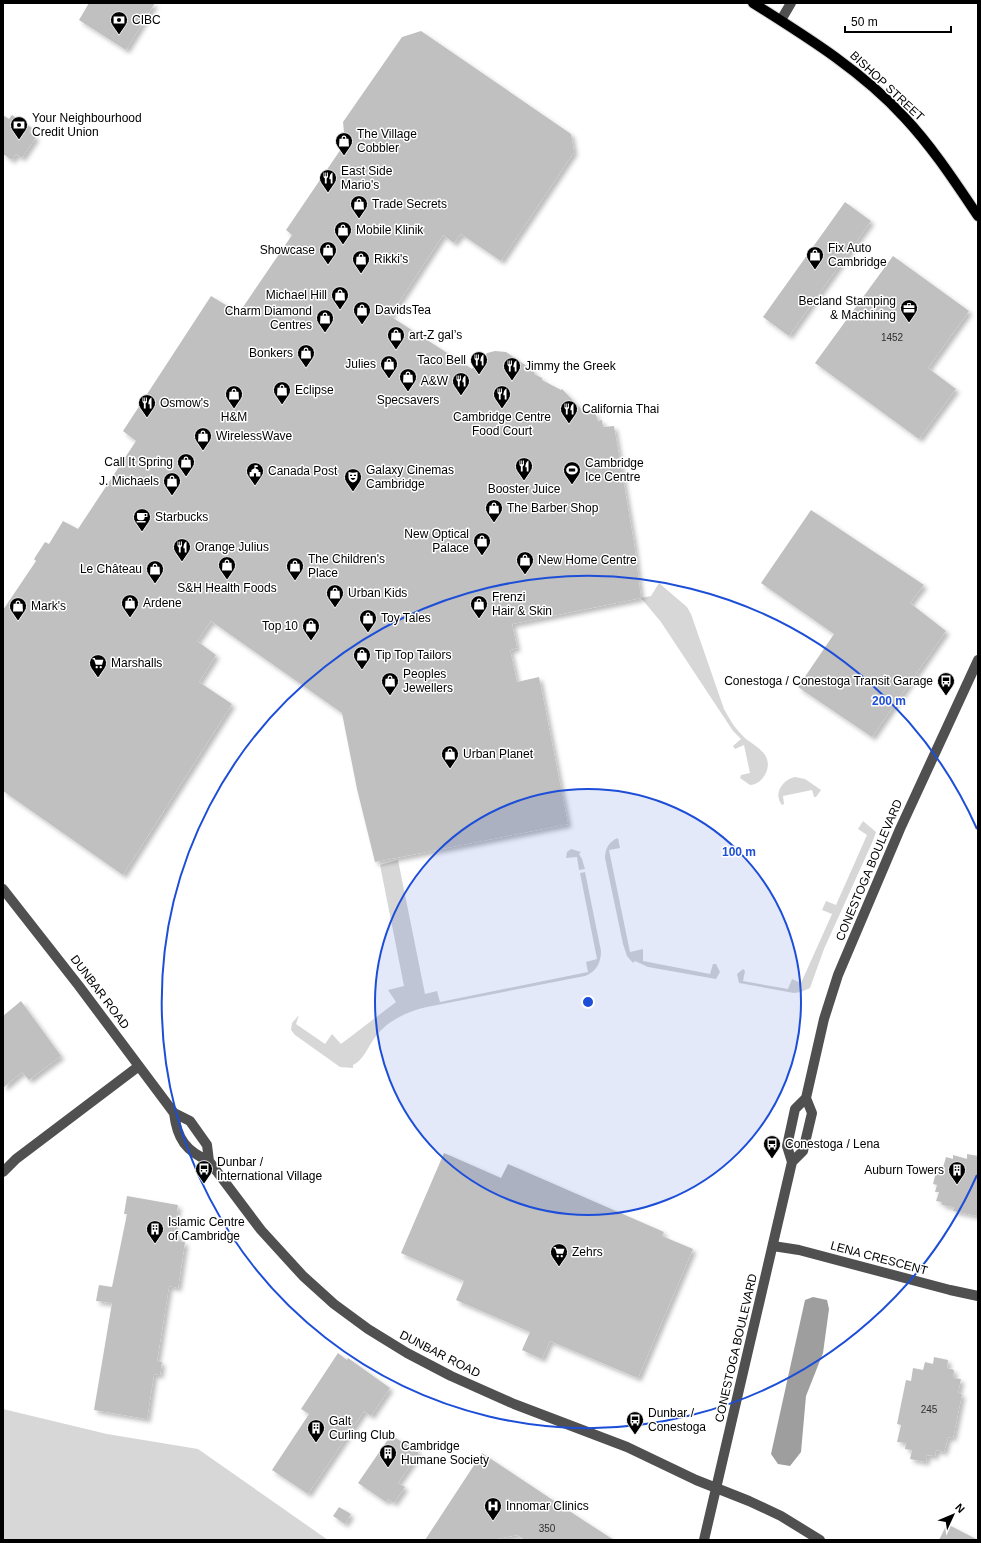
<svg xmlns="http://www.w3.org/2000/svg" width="981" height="1543" font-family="Helvetica,sans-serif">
<defs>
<filter id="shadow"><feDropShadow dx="3.5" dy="3.5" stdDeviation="2" flood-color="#0004"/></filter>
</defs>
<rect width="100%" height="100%" fill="#fff"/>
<path fill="#d7d7d7" d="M659,583L687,607L691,614L724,709C729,718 734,727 742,735C748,742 760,747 765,755C773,767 763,784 750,785L740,778L741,775L750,773L744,745L735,749L733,746L741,739L733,731L661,622L641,598L651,596Z
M795,777L805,779L821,790L816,797H814L812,790L783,796L784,804L782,805C773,794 782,780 795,777Z
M863,821L876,832L872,843L824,949L810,988L801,992L794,993L739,983L737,974L743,969L745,971L743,981L788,989L792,979L801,983L832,914L822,910L826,901L836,905L867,835L858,829Z
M618,838L620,848L609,850L630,952L643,949V961L710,974L713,964H716L720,972L716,979L648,967L635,961L633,963L627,956L623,944L605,858C605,849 609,841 618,838Z
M571,849L581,852L579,854L582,859L585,869L579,870L577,857L566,858L567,852Z
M398,860L425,994L437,991L440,1002L588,972L586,962L597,959L580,873L585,872L601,951C601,963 596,972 585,976L427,1007C409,1011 388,1020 376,1036C368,1046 364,1060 353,1065V1068L340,1067L295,1035L291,1030L292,1023L299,1015L296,1024L325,1044L332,1034L341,1044L396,1002L388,990L404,986L380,865Z
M3,1409L107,1434L198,1449L328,1540H3Z"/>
<path fill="#9e9e9e" d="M813,1297L827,1300L829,1309L823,1353L806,1396L801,1452L790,1466L778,1464L771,1454L805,1300Z"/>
<path fill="#c0c0c0" filter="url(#shadow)" d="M89,3H155L126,50L79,20Z
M421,31L571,134L574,152L501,261L461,234L454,243L443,235L390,316L472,369L477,360L481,364L487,353L495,351L506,352L534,371V374L542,378V380L561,390L562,389L586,414L595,412L598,421L602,420L603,427L614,426L634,543L641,598L512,624L517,648L510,650L517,682L539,677L568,824L375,862L357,789L342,713L211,621L197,641L216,655L199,682L232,704L123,875L3,791V610L36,561L34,559L45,542L49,544L63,521L78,529L136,441L123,431L211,296L239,313L292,235L286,230L345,143L343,122L402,37Z
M3,115L9,119L12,115L32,128L29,132L36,137L22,158L16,154L12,160L3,154Z
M845,202L871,221L789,336L763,317Z
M893,256L969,311L928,368L956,389L919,439L815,363Z
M811,510L924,585L910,603L946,631L872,737L798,687L834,634L761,583Z
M21,1001L61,1056L29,1080L22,1072L3,1088V1016Z
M444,1153L501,1178L508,1164L664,1232L662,1236L693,1249L638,1378L550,1341L542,1359L522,1350L530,1332L456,1300L464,1281L401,1253Z
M967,1154L978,1156V1216L953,1211L954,1207L942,1205V1202L936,1201L939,1192H935L937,1185L933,1184L937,1168L942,1171L946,1157L953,1159V1155L967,1159Z
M127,1196L178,1205L174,1233L179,1234L178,1241L185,1242L178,1288L169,1286L157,1361L162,1362L160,1375L154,1374L147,1419L94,1410L112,1303L96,1301L99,1285L112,1287L127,1214H124Z
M338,1353L347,1360L348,1358L390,1388L371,1416L364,1411L308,1494L272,1470L309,1414L301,1409Z
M934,1357L948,1360L947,1368L954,1370L953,1378L961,1379L958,1393L962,1394L953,1438L948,1437L944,1452L936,1450L935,1456L927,1455L926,1462L910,1459L912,1450L905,1449L906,1443L897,1442L901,1425L897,1424L906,1380L911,1381L913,1368L923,1370L925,1362L933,1364Z
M391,1435L402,1442L404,1440L417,1448L415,1451L419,1453L398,1483L405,1487L394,1503L388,1499L386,1502L358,1483Z
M482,1453L586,1522L614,1540H525L517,1535L492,1540H425Z
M339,1507L351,1514L345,1524L333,1516Z
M947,1524L978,1540H939Z"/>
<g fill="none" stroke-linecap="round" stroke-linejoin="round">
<g stroke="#dbdbdb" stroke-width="12">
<path id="major" d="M753,3C807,37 862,71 905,118C933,148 955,182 978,216"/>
</g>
<path stroke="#505050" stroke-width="10" d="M781,20L791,3
M3,889L79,986L174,1113L190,1121L207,1145L209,1161L261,1230L303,1276L334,1304L368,1329L407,1353L451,1376L514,1404L627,1447L696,1480L749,1501L781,1516L820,1540
M174,1113C177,1139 186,1151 209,1161
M792,1162L787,1146L795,1109L806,1098L824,1019L838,975L900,829L978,660
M3,1172L16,1159L139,1066
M773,1246L799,1250L950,1290L978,1296
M704,1540L792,1162L803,1151L812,1113L806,1098"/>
<use href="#major" stroke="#000" stroke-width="10"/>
</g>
<circle cx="588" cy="1002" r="213" fill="#1d4ed8" fill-opacity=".12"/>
<g fill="none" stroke="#1d4ed8" stroke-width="2">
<circle cx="588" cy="1002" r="213"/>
<path d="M977 1175A426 426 0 1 1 977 829"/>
</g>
<defs>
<g id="bank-pin" transform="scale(0.9)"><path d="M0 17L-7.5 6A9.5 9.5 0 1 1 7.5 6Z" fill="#000" stroke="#fff"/><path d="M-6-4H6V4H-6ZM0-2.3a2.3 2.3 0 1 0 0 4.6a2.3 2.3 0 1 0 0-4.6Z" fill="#fff"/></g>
<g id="shop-pin" transform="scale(0.9)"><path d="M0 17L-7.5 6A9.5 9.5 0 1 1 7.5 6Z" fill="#000" stroke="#fff"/><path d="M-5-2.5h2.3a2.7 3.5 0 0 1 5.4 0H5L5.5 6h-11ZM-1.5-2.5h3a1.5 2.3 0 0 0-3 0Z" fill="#fff"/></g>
<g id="restaurant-pin" transform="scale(0.9)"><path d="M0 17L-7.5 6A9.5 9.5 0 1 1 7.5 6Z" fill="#000" stroke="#fff"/><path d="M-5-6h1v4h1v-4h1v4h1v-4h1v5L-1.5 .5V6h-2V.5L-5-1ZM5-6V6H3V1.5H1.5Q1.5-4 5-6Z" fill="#fff"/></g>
<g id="office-pin" transform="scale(0.9)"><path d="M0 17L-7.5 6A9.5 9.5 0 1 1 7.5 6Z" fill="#000" stroke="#fff"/><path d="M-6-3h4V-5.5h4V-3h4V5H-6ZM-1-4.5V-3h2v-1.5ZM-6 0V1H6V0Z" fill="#fff"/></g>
<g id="stadium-pin" transform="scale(0.9)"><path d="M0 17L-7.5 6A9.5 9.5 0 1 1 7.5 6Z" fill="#000" stroke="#fff"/><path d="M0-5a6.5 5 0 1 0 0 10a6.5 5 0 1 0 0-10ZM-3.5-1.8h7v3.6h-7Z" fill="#fff"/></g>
<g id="civic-pin" transform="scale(0.9)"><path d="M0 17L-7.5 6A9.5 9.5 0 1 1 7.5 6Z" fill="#000" stroke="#fff"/><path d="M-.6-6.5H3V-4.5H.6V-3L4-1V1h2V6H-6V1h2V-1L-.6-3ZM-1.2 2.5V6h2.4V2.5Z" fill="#fff"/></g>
<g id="theatre-pin" transform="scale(0.9)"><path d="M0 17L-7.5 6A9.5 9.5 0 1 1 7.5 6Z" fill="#000" stroke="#fff"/><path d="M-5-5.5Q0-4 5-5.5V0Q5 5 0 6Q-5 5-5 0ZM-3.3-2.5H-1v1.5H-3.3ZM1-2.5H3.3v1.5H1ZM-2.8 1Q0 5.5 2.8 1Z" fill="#fff"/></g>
<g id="cafe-pin" transform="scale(0.9)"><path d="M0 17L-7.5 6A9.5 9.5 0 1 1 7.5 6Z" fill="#000" stroke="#fff"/><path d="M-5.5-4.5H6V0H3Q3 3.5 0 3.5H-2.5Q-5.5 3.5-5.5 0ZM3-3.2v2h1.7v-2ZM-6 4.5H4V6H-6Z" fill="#fff"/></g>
<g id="supermarket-pin" transform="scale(0.9)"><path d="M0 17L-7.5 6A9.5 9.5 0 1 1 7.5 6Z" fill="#000" stroke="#fff"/><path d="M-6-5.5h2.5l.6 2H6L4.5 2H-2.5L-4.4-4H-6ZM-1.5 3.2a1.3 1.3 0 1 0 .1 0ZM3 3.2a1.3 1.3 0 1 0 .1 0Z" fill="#fff"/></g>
<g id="bus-pin" transform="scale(0.9)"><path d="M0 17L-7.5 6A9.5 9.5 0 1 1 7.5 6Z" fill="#000" stroke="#fff"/><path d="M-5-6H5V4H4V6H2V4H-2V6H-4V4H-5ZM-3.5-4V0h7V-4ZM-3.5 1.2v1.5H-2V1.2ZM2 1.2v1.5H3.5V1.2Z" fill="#fff"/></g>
<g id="building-pin" transform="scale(0.9)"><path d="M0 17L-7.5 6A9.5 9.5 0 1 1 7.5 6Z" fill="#000" stroke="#fff"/><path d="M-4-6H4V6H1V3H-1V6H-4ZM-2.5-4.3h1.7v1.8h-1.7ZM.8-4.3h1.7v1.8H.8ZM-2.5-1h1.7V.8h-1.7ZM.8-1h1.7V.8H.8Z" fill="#fff"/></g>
<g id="hospital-pin" transform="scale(0.9)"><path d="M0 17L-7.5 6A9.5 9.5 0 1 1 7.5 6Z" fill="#000" stroke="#fff"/><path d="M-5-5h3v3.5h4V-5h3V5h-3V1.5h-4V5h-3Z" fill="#fff"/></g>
</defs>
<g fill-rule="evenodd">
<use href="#bank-pin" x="119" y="20"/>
<use href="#bank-pin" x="19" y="125"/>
<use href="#shop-pin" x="344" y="141"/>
<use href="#restaurant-pin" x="328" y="178"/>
<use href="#shop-pin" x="359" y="204"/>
<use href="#shop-pin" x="343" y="230"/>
<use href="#shop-pin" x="328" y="250"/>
<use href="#shop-pin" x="815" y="255"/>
<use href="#shop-pin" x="361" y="259"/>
<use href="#shop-pin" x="340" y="295"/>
<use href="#office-pin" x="909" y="308"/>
<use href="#shop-pin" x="362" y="310"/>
<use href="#shop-pin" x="325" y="318"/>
<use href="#shop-pin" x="396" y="335"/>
<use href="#shop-pin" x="306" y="353"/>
<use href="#restaurant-pin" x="479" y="360"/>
<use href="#shop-pin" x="389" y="364"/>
<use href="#restaurant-pin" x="512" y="366"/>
<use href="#shop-pin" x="408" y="377"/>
<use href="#restaurant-pin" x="461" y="381"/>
<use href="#shop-pin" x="282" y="390"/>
<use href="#shop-pin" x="234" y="394"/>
<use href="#restaurant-pin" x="502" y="394"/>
<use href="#restaurant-pin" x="147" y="403"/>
<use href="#restaurant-pin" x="569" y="409"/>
<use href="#shop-pin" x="203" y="436"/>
<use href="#shop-pin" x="186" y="462"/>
<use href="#restaurant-pin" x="524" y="466"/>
<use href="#stadium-pin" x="572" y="470"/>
<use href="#civic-pin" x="255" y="471"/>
<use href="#theatre-pin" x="353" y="477"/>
<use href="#shop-pin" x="172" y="481"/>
<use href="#shop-pin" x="494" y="508"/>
<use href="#cafe-pin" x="142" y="517"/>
<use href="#shop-pin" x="482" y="541"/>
<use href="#restaurant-pin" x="182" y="547"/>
<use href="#shop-pin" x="525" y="560"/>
<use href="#shop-pin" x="227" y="565"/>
<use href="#shop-pin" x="295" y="566"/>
<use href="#shop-pin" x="155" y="569"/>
<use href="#shop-pin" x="335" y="593"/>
<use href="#shop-pin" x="130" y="603"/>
<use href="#shop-pin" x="479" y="604"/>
<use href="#shop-pin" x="18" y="606"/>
<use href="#shop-pin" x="368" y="618"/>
<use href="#shop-pin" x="311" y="626"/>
<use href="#shop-pin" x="362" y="655"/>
<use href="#supermarket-pin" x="98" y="663"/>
<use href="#shop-pin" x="390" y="681"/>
<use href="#bus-pin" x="946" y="681"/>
<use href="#shop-pin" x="450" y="754"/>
<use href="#bus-pin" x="772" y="1144"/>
<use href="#bus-pin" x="204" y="1169"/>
<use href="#building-pin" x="957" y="1170"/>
<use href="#building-pin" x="155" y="1229"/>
<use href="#supermarket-pin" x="559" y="1252"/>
<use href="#bus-pin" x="635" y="1420"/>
<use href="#building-pin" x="316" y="1428"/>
<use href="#building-pin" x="388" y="1453"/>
<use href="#hospital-pin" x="493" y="1506"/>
</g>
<g text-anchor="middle" stroke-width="3" stroke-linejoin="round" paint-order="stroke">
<g font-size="10" fill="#303030">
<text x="892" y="341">1452</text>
<text x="929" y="1413">245</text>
<text x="547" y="1532">350</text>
</g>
<g font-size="12" fill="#000" stroke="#fff" text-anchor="start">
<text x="132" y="24">CIBC</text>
<text x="32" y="122">Your Neighbourhood<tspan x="32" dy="14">Credit Union</tspan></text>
<text x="357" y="138">The Village<tspan x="357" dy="14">Cobbler</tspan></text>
<text x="341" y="175">East Side<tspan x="341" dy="14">Mario's</tspan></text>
<text x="372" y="208">Trade Secrets</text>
<text x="356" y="234">Mobile Klinik</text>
<text x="828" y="252">Fix Auto<tspan x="828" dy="14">Cambridge</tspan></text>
<text x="315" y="254" text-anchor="end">Showcase</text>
<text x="374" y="263">Rikki's</text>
<text x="327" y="299" text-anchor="end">Michael Hill</text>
<text x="896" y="305" text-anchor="end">Becland Stamping<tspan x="896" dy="14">&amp; Machining</tspan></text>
<text x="375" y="314">DavidsTea</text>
<text x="312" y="315" text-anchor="end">Charm Diamond<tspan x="312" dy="14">Centres</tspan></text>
<text x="409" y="339">art-Z gal’s</text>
<text x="293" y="357" text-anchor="end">Bonkers</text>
<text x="466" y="364" text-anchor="end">Taco Bell</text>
<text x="376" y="368" text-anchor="end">Julies</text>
<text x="525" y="370">Jimmy the Greek</text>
<text x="448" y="385" text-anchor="end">A&amp;W</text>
<text x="295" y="394">Eclipse</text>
<text x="408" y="404" text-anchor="middle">Specsavers</text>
<text x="160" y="407">Osmow's</text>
<text x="582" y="413">California Thai</text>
<text x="234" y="421" text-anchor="middle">H&amp;M</text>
<text x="502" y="421" text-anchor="middle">Cambridge Centre<tspan x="502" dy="14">Food Court</tspan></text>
<text x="216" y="440">WirelessWave</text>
<text x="173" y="466" text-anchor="end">Call It Spring</text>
<text x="585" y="467">Cambridge<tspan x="585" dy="14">Ice Centre</tspan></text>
<text x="366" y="474">Galaxy Cinemas<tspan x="366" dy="14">Cambridge</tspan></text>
<text x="268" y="475">Canada Post</text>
<text x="159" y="485" text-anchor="end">J. Michaels</text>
<text x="524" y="493" text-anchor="middle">Booster Juice</text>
<text x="507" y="512">The Barber Shop</text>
<text x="155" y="521">Starbucks</text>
<text x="469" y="538" text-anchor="end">New Optical<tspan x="469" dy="14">Palace</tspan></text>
<text x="195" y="551">Orange Julius</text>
<text x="308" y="563">The Children's<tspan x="308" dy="14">Place</tspan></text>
<text x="538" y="564">New Home Centre</text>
<text x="142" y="573" text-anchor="end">Le Château</text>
<text x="227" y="592" text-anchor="middle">S&amp;H Health Foods</text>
<text x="348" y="597">Urban Kids</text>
<text x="492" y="601">Frenzi<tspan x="492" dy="14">Hair &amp; Skin</tspan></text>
<text x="143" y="607">Ardene</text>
<text x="31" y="610">Mark's</text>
<text x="381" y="622">Toy Tales</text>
<text x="298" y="630" text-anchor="end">Top 10</text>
<text x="375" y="659">Tip Top Tailors</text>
<text x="111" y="667">Marshalls</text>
<text x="403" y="678">Peoples<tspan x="403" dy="14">Jewellers</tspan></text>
<text x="933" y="685" text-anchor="end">Conestoga / Conestoga Transit Garage</text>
<text x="463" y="758">Urban Planet</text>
<text x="785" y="1148">Conestoga / Lena</text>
<text x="217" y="1166">Dunbar /<tspan x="217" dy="14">International Village</tspan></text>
<text x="944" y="1174" text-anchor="end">Auburn Towers</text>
<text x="168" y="1226">Islamic Centre<tspan x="168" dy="14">of Cambridge</tspan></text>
<text x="572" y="1256">Zehrs</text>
<text x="648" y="1417">Dunbar /<tspan x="648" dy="14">Conestoga</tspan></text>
<text x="329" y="1425">Galt<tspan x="329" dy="14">Curling Club</tspan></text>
<text x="401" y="1450">Cambridge<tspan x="401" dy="14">Humane Society</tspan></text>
<text x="506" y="1510">Innomar Clinics</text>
</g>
<g font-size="12" fill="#000" stroke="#fff">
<text transform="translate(887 86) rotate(43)" y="4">BISHOP STREET</text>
<text transform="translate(869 870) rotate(-67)" y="4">CONESTOGA BOULEVARD</text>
<text transform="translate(100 992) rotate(53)" y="4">DUNBAR ROAD</text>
<text transform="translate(879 1258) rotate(15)" y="4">LENA CRESCENT</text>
<text transform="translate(736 1348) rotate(-77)" y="4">CONESTOGA BOULEVARD</text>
<text transform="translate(440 1354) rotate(27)" y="4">DUNBAR ROAD</text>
</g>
</g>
<circle cx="588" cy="1002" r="6" fill="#1d4ed8" stroke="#fff" stroke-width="2"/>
<g font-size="12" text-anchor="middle" font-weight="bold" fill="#1d4ed8" stroke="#fff" stroke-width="3" stroke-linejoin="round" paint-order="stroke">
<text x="889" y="705">200 m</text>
<text x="739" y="856">100 m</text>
</g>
<rect width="981" height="1543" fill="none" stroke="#000000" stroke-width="8"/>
<g transform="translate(953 1515) rotate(46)" stroke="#ffffff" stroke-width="3" paint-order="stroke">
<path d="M0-3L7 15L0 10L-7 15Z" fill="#000000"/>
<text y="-6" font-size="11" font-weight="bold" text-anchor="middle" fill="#000000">N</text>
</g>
<path d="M845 26v6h106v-6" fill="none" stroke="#000000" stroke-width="2"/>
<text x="851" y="26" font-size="12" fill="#000000" stroke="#ffffff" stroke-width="3" paint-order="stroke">50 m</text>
</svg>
